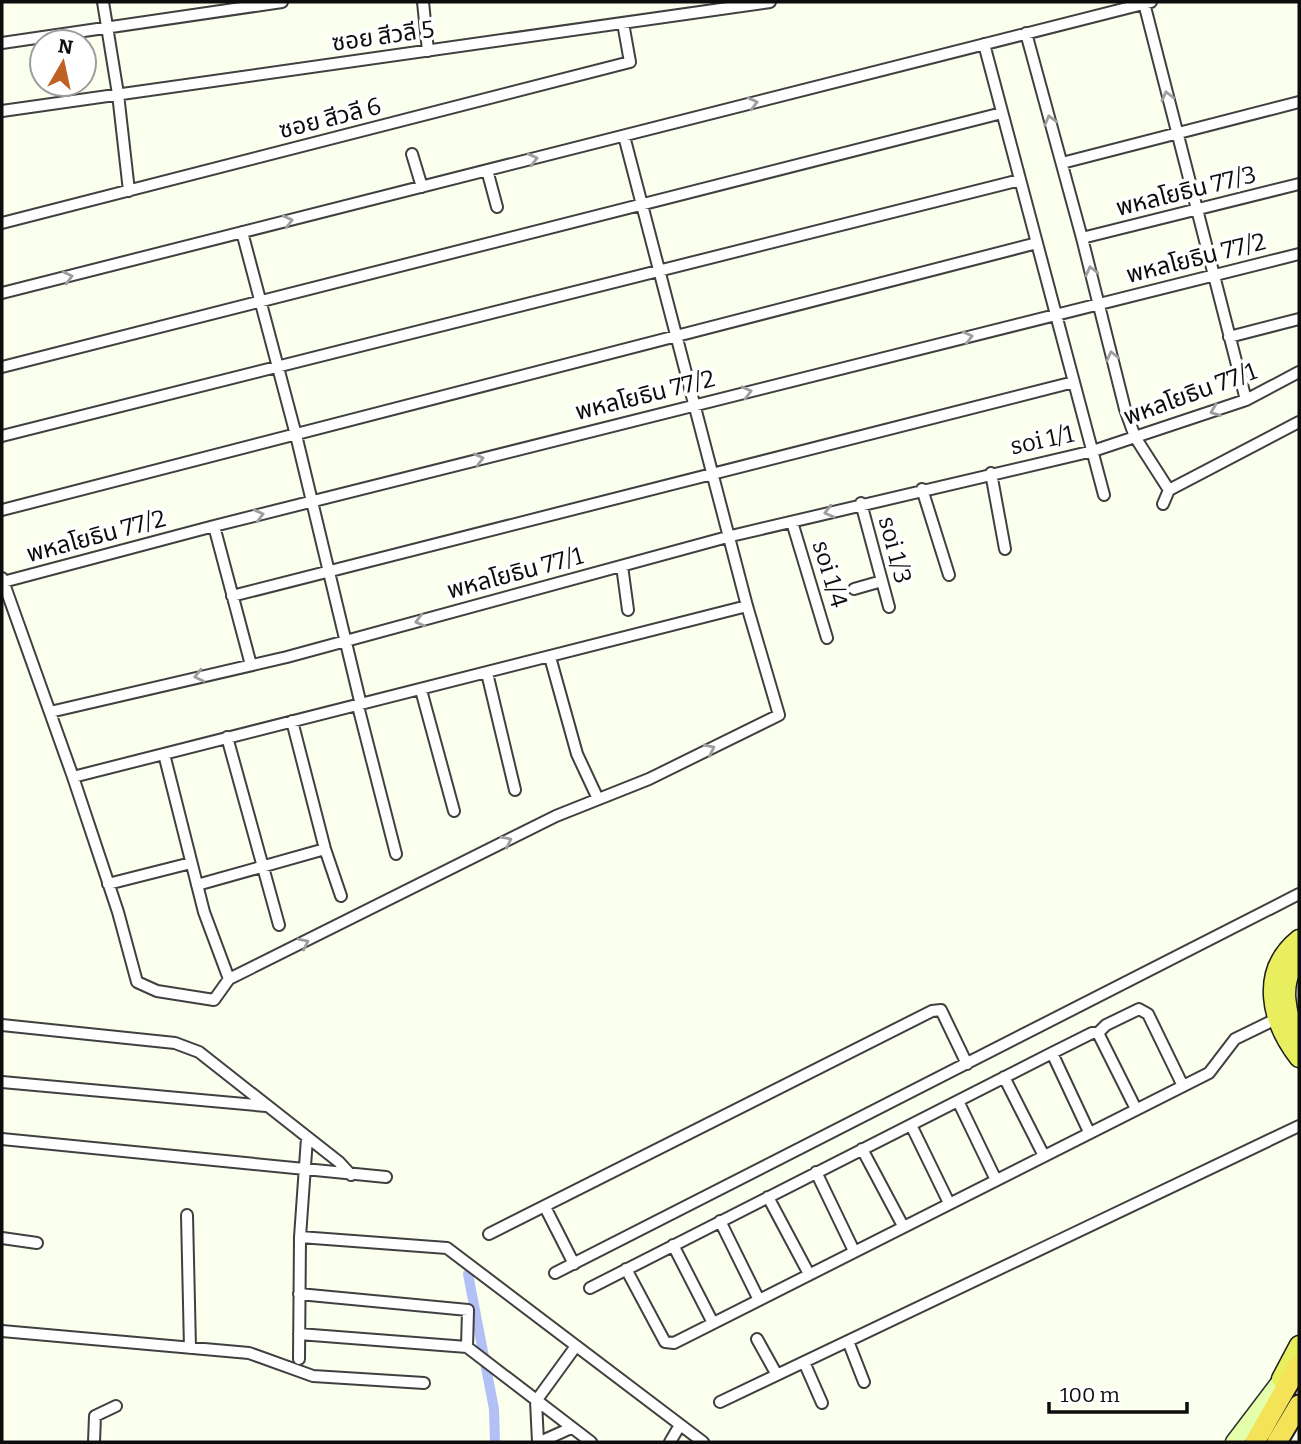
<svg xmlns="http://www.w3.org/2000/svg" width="1301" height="1444" font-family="Bitter,'Noto Sans Thai',serif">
<rect width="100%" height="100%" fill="#fbffee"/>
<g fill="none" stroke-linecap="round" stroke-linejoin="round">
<path stroke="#b3c0f6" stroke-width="10" d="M468,1274L494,1409L495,1442"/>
<g stroke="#404040" stroke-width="14">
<path id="minor" d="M103,2L118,94L129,191
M423,2L428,51
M1144,3L1246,400
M1026,33L1082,238L1125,409L1135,437L1169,490L1299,422
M2,43L282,2
M984,44L1104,495
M2,111L770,2
M412,154L422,187
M1062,163L1299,102
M487,170L497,207
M2,223L630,62L623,23
M242,232L296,435L361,705
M1082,238L1299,184
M2,293L1151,2
M1229,337L1299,319
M2,367L1002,113
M2,436L1020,180
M991,473L1005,549
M922,489L949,575
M861,503L889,607
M1163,504L1169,490
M2,510L1037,243
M792,522L827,638
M214,526L251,665
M622,566L628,610
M2,578L73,777L118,912L137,982L157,991L214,1000L229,979L556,816L649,779L779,715L747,606L624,136
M3,582L214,526L1299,254
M854,589L882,581
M232,596L1074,382
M550,657L577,754L598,799
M487,673L515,790
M421,690L454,811
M358,706L396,854
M50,712L287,657L731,536L1093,451L1246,400L1299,372
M292,721L325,849L341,896
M227,737L279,925
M164,754L204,912L229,979
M73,777L747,606
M108,884L191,863
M197,885L325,849
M2,1025L175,1043L199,1052L339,1162L351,1175
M1098,1033L1136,1109
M1052,1053L1089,1132
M1004,1077L1044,1156
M2,1082L266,1106
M958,1101L996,1180
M911,1125L949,1203
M2,1139L386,1177
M862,1149L903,1226
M816,1172L854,1251
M768,1197L809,1274
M545,1207L574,1264
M187,1215L190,1348
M720,1221L759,1300
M489,1234L932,1011L941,1010L967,1064
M300,1237L447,1248L703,1442
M2,1238L37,1243
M673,1245L713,1323
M626,1269L665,1342L674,1343L1209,1073L1235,1039L1276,1019
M555,1273L1299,894
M590,1288L1052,1053L1092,1033H1098L1106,1025L1139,1009L1148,1014L1183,1086
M299,1294L468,1310L467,1347
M2,1331L249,1353L313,1376L424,1383
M299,1334L467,1347L591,1442
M757,1339L777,1375
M848,1341L864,1382
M299,1359L300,1237L307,1138
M804,1362L822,1403
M720,1402L1299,1126
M94,1442L95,1416L116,1406
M538,1442L536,1401L576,1346
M540,1442L571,1428
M670,1442L680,1425"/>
</g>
<g stroke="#2f2f2f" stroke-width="19">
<path id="secondary" d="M1234,1442L1278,1384"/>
</g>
<g stroke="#1e1e1e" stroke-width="21">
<path id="trunk" d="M1299,939C1258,972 1271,1022 1299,1058
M1299,959C1278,981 1286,1015 1299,1040
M1281,1379L1299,1345"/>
</g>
<g stroke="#1e1e1e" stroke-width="23">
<path id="motorway" d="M1255,1442L1299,1365
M1277,1442L1299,1405"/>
</g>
<use href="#minor" stroke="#fff" stroke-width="10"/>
<use href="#secondary" stroke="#e3ffa9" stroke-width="16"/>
<use href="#trunk" stroke="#e8ee5e" stroke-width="18"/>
<use href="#motorway" stroke="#f4e357" stroke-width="19"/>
</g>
<defs><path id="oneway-chevron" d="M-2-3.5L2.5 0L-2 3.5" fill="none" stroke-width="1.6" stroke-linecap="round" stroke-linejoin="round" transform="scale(1.75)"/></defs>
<g stroke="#9e9e9e">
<use href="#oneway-chevron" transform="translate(1167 96) rotate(-104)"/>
<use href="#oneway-chevron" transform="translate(753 103) rotate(-14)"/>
<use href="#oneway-chevron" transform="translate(1050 120) rotate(-105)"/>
<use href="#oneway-chevron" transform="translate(533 159) rotate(-14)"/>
<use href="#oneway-chevron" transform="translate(288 221) rotate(-14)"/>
<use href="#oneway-chevron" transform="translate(1091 271) rotate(-104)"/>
<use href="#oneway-chevron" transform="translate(68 277) rotate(-14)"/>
<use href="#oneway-chevron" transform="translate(968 337) rotate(-14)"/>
<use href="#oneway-chevron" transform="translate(1112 356) rotate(-104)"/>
<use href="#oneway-chevron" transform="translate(747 392) rotate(-14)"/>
<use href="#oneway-chevron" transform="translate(1215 411) rotate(159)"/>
<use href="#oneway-chevron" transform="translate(479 459) rotate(-14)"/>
<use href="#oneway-chevron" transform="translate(829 512) rotate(165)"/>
<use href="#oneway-chevron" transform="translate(259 515) rotate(-14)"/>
<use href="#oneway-chevron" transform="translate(420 621) rotate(165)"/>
<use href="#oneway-chevron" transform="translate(199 676) rotate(167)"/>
<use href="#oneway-chevron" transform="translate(710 749) rotate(-26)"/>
<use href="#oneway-chevron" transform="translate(507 841) rotate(-26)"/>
<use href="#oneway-chevron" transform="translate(304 943) rotate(-26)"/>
</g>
<g text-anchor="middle" stroke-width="7" stroke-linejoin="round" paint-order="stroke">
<g font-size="24" fill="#0d0d0d" stroke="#fff">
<text transform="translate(383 36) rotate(-8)" y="8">ซอย สีวลี 5</text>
<text transform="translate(330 118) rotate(-14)" y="8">ซอย สีวลี 6</text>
<text transform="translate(1186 191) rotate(-14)" y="8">พหลโยธิน 77/3</text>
<text transform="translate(1196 258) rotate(-14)" y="8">พหลโยธิน 77/2</text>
<text transform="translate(1190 394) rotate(-20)" y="8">พหลโยธิน 77/1</text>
<text transform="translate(645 395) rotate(-14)" y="8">พหลโยธิน 77/2</text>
<text transform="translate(1042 440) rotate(-12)" y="8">soi 1/1</text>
<text transform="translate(96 536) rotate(-15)" y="8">พหลโยธิน 77/2</text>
<text transform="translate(895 550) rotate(75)" y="8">soi 1/3</text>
<text transform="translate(515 573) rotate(-15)" y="8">พหลโยธิน 77/1</text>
<text transform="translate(830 574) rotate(73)" y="8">soi 1/4</text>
</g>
</g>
<rect width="1301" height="1444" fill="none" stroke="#0d0d0d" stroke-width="7"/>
<g transform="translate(63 63) rotate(9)"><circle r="33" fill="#ffffff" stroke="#9e9e9e" stroke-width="2"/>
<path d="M0-5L12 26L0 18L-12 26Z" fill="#bd6125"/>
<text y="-10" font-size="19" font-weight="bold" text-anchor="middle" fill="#0d0d0d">N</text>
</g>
<path d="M1049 1402v10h138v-10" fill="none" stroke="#0d0d0d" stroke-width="3.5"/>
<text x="1060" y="1402" font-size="21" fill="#0d0d0d" stroke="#ffffff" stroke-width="5" paint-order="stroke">100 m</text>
</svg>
